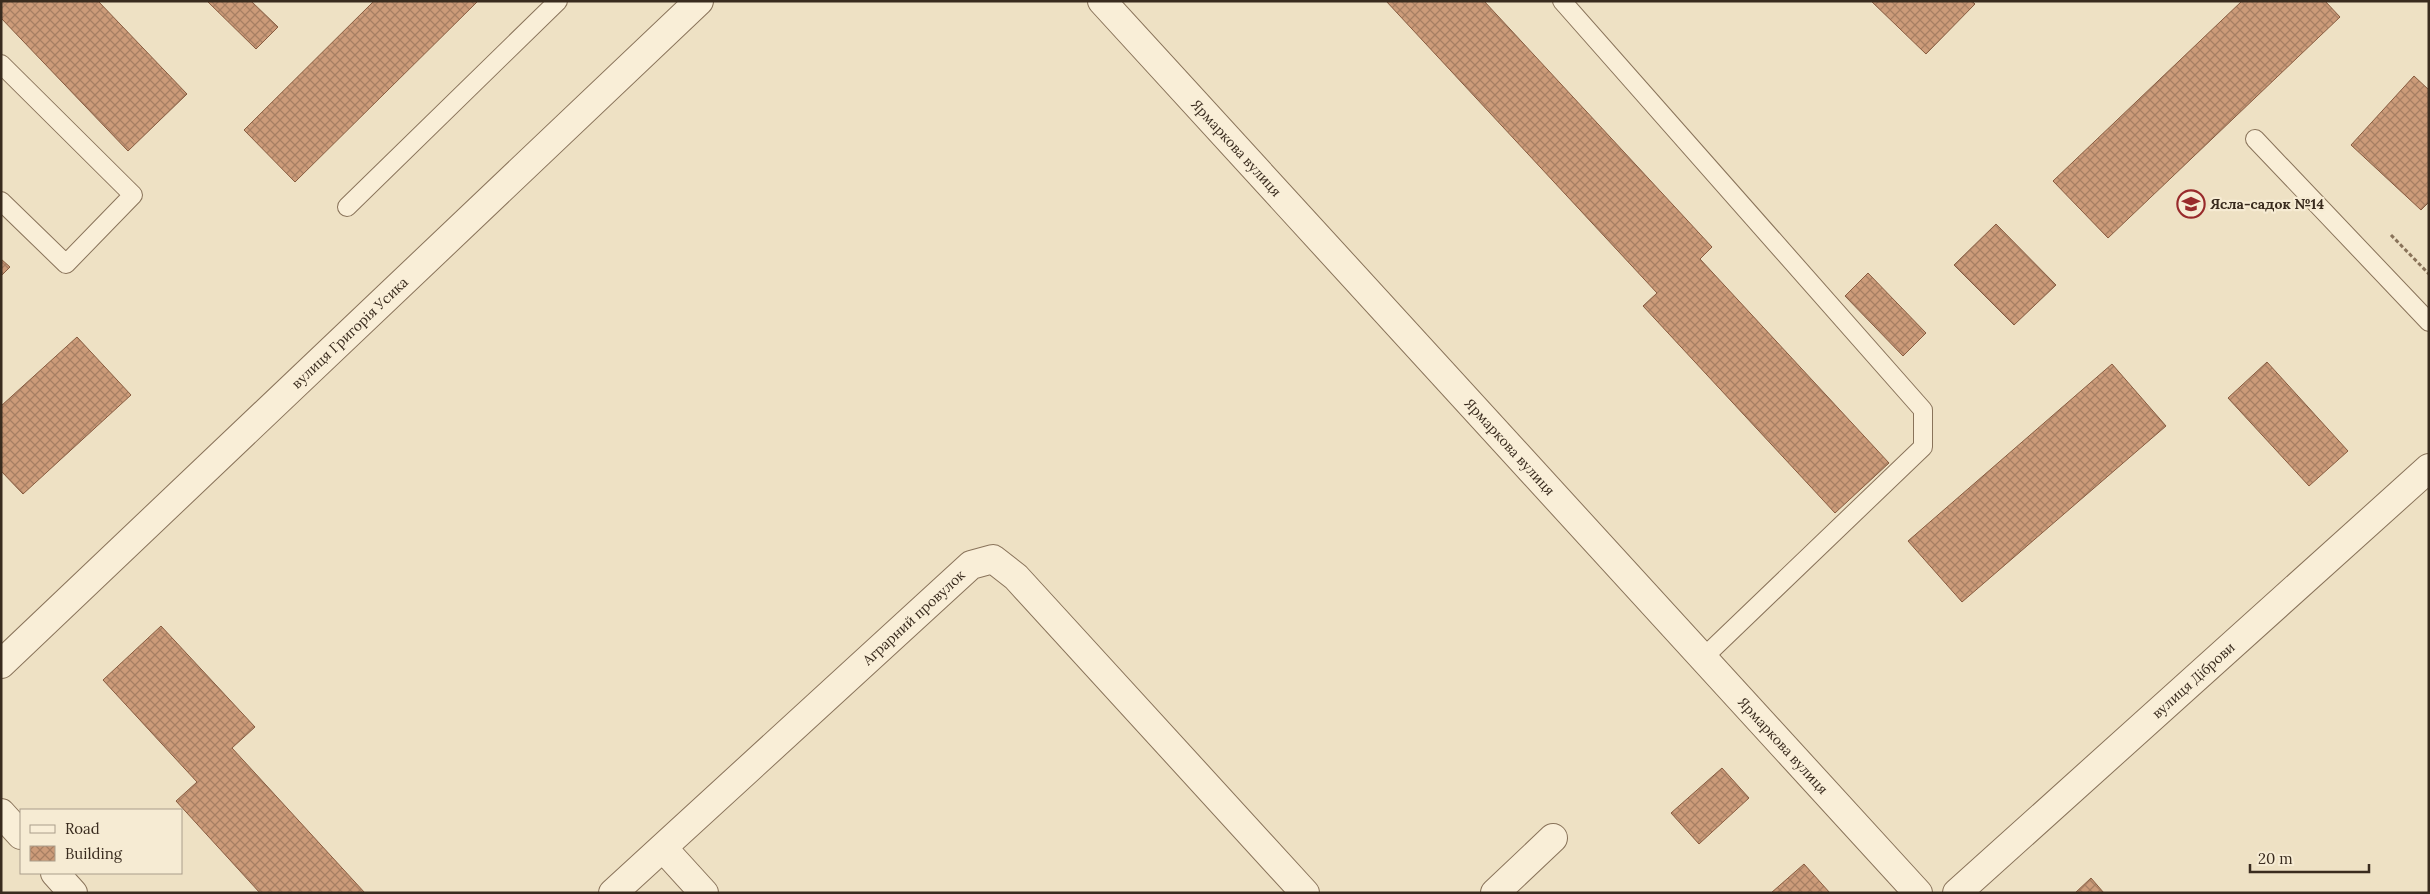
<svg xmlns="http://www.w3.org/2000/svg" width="2430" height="894" font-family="Lora,serif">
<defs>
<pattern id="building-cross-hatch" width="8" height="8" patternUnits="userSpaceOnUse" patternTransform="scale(1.25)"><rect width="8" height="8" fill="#cc9b79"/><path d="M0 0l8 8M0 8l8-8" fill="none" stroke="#a77f63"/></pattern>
</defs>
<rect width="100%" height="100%" fill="#eee1c4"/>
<path fill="url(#building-cross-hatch)" stroke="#885c40" d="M1,1H98L187,94L128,151L1,18Z
M207,1H251L278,27L256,49Z
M374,1H478L295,182L244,130Z
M1386,1H1484L1712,247L1700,259L1889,463L1835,513L1643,306L1657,293Z
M1871,1H1972L1975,4L1926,54Z
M2242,1H2325L2340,17L2108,238L2053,181Z
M2414,76L2429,90V202L2421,210L2351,145Z
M1996,224L2056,285L2014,325L1954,265Z
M1,259L10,267L1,276Z
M1868,273L1926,333L1903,356L1845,296Z
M77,337L131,395L23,494L1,471V406Z
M2267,362L2348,451L2309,486L2228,398Z
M2112,364L2166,426L1962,602L1908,541Z
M161,626L255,727L232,748L365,893H260L176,801L197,782L103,680Z
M1722,768L1749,798L1699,844L1671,813Z
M1804,864L1830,893H1771Z
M2091,878L2104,893H2075Z"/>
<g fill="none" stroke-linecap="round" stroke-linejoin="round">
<g stroke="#89735a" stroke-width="20">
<path id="service" d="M1562,1L1923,410V447L1703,658
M1,64L133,195L66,264L1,201
M2255,139L2429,322
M347,207L558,1"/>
</g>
<g stroke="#89735a" stroke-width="30">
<g id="minor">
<path id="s1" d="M1102,1L1918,893"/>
<path d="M1,813L21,835"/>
<path d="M663,848L704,893"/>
<path d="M55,873L73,893"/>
<path id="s2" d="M613,893L971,565L993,559L1016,577L1305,893"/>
<path d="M1495,893L1553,838"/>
</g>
</g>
<g stroke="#89735a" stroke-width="30">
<g id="tertiary">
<path id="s3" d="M1,664L699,1"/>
<path id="s4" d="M1957,893L2429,468"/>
</g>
</g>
<path stroke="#89735a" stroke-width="3" stroke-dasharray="4 2.5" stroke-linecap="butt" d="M2391,235L2429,274"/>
<use href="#service" stroke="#f9eed7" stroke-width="18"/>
<use href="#minor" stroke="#f9eed7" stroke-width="28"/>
<use href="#tertiary" stroke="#f9eed7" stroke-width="28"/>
</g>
<defs>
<g id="school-ring" transform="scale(1.4375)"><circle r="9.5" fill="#f6ebd3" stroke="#982a2b" stroke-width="1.5"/><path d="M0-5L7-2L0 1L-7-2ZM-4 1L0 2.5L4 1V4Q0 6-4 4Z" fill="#982a2b"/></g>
</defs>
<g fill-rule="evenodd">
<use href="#school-ring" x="2191" y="204"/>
</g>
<g text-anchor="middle" stroke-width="4.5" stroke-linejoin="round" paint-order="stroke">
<g font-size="14" fill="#392b1e" stroke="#f6ebd3">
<text dy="5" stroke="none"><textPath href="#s1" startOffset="199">Ярмаркова вулиця</textPath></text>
<text dy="5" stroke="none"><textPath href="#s3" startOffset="481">вулиця Григорія Усика</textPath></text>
<text dy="5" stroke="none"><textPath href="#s1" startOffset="604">Ярмаркова вулиця</textPath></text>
<text dy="5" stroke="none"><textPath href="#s2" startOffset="408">Аграрний провулок</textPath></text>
<text dy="5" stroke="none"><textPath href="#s4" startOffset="318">вулиця Діброви</textPath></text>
<text dy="5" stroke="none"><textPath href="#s1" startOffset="1009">Ярмаркова вулиця</textPath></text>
</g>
<g font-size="14" font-weight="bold" fill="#392b1e" stroke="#f6ebd3" text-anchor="start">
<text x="2210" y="209">Ясла-садок №14</text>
</g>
</g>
<rect width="2430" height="894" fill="none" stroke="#392b1e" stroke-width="5"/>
<rect x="20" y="809" width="162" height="65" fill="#f6ebd3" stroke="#aa9e8b"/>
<rect x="30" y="825" width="25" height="8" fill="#f9eed7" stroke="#aa9e8b"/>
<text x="65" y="834" font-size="15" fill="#392b1e">Road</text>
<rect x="30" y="846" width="25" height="15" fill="url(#building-cross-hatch)" stroke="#aa9e8b"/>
<text x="65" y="859" font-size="15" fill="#392b1e">Building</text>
<path d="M2250 864v8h119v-8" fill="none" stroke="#392b1e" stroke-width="2.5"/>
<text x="2258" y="864" font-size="15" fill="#392b1e" stroke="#f6ebd3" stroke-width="4" paint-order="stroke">20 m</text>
</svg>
